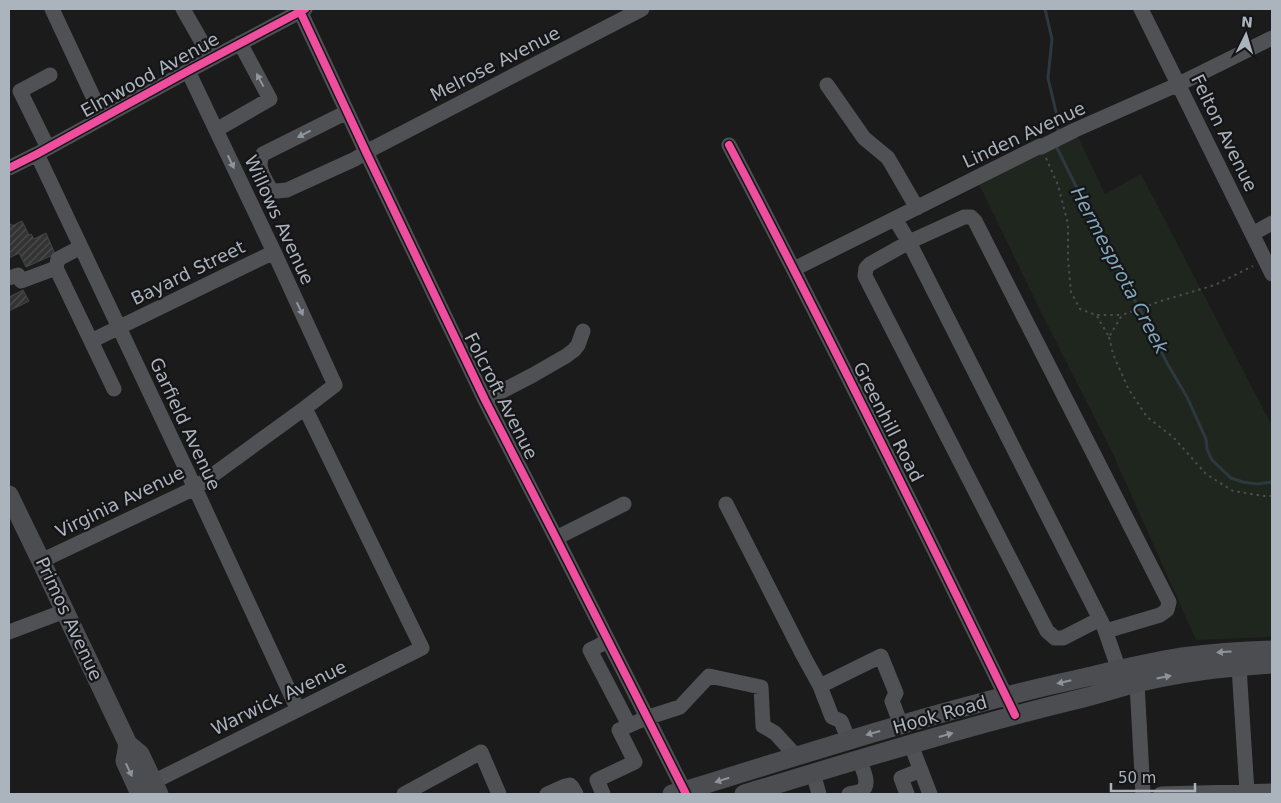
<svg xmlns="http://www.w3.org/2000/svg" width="1281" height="803" font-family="'DejaVu Sans',sans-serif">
<defs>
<pattern id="building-hatch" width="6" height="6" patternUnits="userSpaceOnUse" patternTransform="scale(1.25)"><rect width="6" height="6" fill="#333"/><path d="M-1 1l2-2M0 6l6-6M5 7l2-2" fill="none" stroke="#4e4e4f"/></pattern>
</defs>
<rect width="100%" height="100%" fill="#1b1b1b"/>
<path fill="#1e261e" d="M1075,130L1105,194L1141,174L1272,426V637L1196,640L1112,452L1040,310L976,178Z"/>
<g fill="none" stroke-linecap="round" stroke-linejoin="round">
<path stroke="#2c393e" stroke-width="3" d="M1045,9L1052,39L1048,78L1056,112L1058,126V133
M1057,145V148L1119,273L1141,311L1167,363L1187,397L1206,439L1207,449L1212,460L1231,478L1243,482L1257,484L1272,482"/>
</g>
<path fill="url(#building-hatch)" stroke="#434547" d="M22,221L29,235L31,234L34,239L46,233L55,254L26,267L19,253L9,258V225L11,224L12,226Z
M23,290L29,301L9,311V297Z"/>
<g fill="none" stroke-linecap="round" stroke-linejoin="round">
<path stroke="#4b4c4f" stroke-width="2" stroke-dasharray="2.5 4" stroke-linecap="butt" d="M1046,158L1058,185L1068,224V259L1071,292L1080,309L1096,315H1122
M1097,316L1109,337L1122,315L1161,301L1215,285L1253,266
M1109,337L1113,354L1128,388L1147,417L1173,437L1206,474L1233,491L1264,496H1272"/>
<path stroke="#4f5154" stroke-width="15" d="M52,9L103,118
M183,9L211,58
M299,9L366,152L485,400L556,538L686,794
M1141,9L1272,274
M827,85L864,138L888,158L917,208
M347,112L263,154C255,166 265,179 271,190L277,191L287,190L355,159L366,152L642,9
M216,130L270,99L240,43
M729,145C828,333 922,524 1015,715
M48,148L20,91L50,75
M37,154L195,488L298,710
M9,168L37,154L188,71L305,9
M895,219L909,242L1104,627L1119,670
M1252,234L1272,223
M56,268L58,259L81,247
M794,269L1040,146L1041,147L1075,130L1179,84L1272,38
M9,278L18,275L21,281L56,268L114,389
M91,341L274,252
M485,400L533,375L566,356L574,350L578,345L583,331
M726,504L804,657L820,686
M556,538L624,504
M41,561L195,488L305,408L335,385L274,252L188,71
M1100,619L1063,638H1055L1047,631L865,276L866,268L870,264L909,242L964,217H971L975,221L1169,602L1167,610L1160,615L1106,631
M9,632L65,611
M608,641L590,650L629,725
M1239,667L1247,792
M1137,683L1143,794
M849,741L841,721L832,717L820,686L881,656L896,693L892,701L901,725
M911,745L930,794
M813,773L819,794
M153,782L422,648L305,408
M404,794L481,752L499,794
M547,794L565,786L570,785L572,787L576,794
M603,794L597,780L635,762L619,730L646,718L680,707L709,676L761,687L763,726L775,733L797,757
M849,794C853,793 858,792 861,791C872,785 862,768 859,760
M907,794L901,778L921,770
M1161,794L1272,791"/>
<path stroke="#4c4d50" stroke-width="19" d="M9,495L41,561L128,744L140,754L159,794
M128,744L125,761L140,794
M672,794L684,791C807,753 930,713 1056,684C1097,675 1139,664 1182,657C1212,653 1242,651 1272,650
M744,794C854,761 964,727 1075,700C1096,695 1117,688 1137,683C1181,672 1227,667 1272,664"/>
<g stroke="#151517" stroke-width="11">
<path id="cycleway" d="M299,9L366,152L485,400L556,538L686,794
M729,145C828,333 922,524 1015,715
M9,168L37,154L188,71L305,9"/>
</g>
<use href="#cycleway" stroke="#ef4d9e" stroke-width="8"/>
</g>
<defs><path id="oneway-solid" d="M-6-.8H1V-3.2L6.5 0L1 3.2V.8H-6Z" transform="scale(1.25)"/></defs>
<g fill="#8f969e">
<use href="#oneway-solid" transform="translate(260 80) rotate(-118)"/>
<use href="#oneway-solid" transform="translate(304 134) rotate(153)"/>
<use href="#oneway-solid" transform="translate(231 162) rotate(65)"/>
<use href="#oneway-solid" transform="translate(300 309) rotate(65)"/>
</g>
<g fill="#8e949c">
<use href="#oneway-solid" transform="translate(1224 652) rotate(176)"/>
<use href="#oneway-solid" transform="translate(1164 677) rotate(-11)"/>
<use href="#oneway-solid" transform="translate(1064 682) rotate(167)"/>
<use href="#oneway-solid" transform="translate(873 733) rotate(164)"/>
<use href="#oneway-solid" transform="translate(946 735) rotate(-16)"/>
<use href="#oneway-solid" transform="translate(129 770) rotate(65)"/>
<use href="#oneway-solid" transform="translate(722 780) rotate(163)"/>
</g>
<g text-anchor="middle" stroke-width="4.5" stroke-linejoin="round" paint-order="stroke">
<g font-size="18" fill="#abb3bd" stroke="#151517">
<text transform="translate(495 64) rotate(-27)" y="6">Melrose Avenue</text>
<text transform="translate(150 75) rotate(-29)" y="6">Elmwood Avenue</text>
<text transform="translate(1224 133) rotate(64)" y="6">Felton Avenue</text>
<text transform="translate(1024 135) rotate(-25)" y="6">Linden Avenue</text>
<text transform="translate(279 220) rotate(65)" y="6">Willows Avenue</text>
<text transform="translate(188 273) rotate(-26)" y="6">Bayard Street</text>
<text transform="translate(501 396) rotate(63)" y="6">Folcroft Avenue</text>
<text transform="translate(888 422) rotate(63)" y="6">Greenhill Road</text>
<text transform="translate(185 424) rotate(65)" y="6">Garfield Avenue</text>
<text transform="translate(120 502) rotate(-26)" y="6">Virginia Avenue</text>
<text transform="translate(69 619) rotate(65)" y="6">Primos Avenue</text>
<text transform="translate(279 698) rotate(-26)" y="6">Warwick Avenue</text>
<text transform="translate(940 715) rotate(-16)" y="6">Hook Road</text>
</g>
<g font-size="19" font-style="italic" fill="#80a7ba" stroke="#151517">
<text transform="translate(1120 270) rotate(62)" y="7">Hermesprota Creek</text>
</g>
</g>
<rect width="1281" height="803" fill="none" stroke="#abb3bd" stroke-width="20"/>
<g transform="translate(1246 35) rotate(5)" stroke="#151517" stroke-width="4" paint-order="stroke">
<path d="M0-4L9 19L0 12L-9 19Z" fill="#abb3bd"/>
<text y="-8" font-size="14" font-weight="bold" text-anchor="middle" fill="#abb3bd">N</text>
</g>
<path d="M1111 783v8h84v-8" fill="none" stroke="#abb3bd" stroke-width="2.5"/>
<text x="1118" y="783" font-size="15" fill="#abb3bd" stroke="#151517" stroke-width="4" paint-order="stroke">50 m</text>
</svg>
